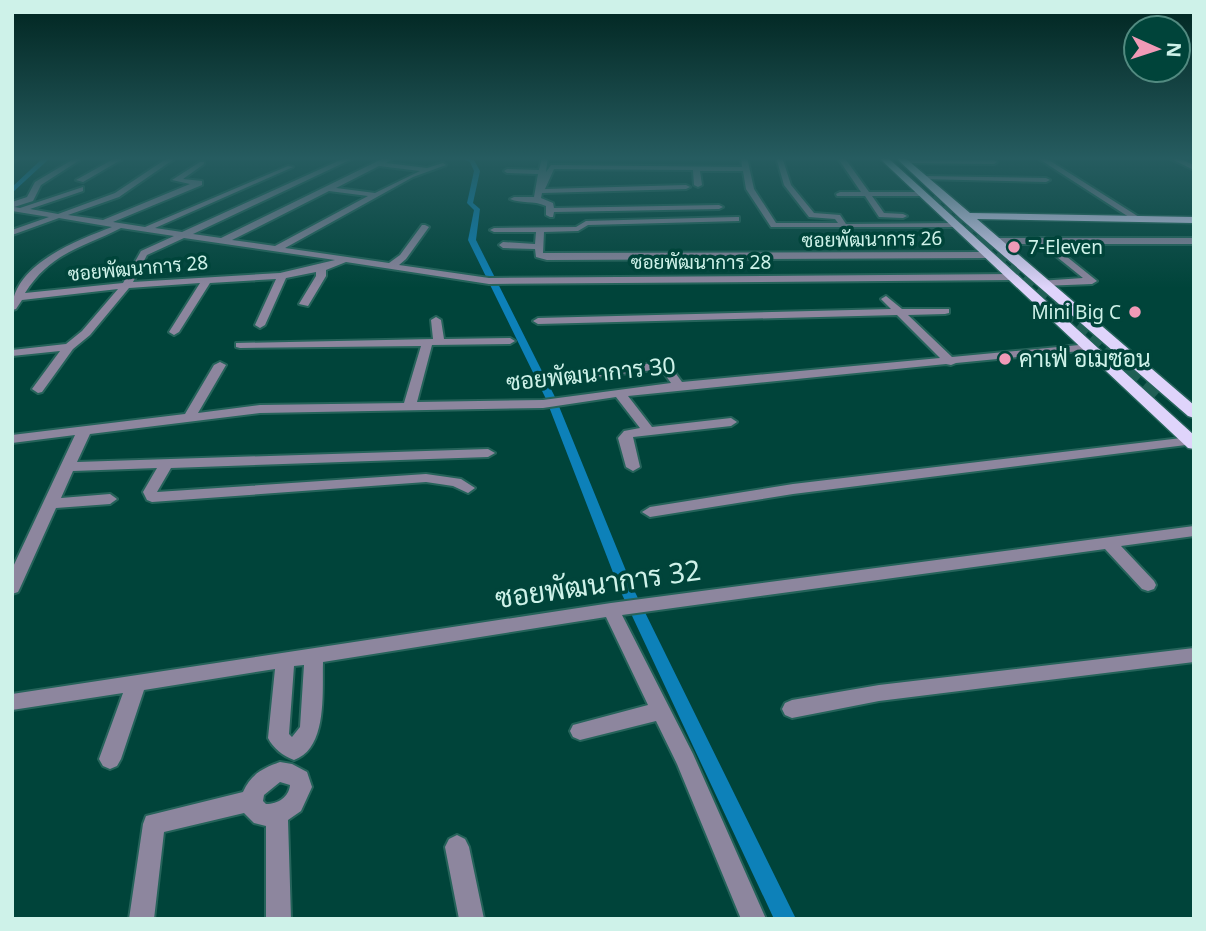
<svg xmlns="http://www.w3.org/2000/svg" width="1206" height="931" font-family="'Noto Sans',Sarabun,sans-serif">
<rect width="100%" height="100%" fill="#00443a"/>
<g fill="none" stroke-linecap="round" stroke-linejoin="round">
<path fill="#0d81b9" fill-rule="evenodd" d="M44,157H51L12,193V187Z
M459,157L474,160L480,171L473,203L480,209L476,240L556,399L633,588L796,919H774L619,588L546,399L468,240L474,210L467,203L474,171L470,162Z"/>
<path stroke="#1f5e54" stroke-width="10" stroke-dasharray="10 4.5" stroke-linecap="butt" d="M934,196L987,242"/>
<path stroke="#1f5e54" stroke-width="12" stroke-dasharray="12 6" stroke-linecap="butt" d="M985,240L1113,352"/>
<path stroke="#1f5e54" stroke-width="16" stroke-dasharray="16 8" stroke-linecap="butt" d="M1111,350L1164,396"/>
<g stroke="#25635a" stroke-width="4">
<path id="minor" d="M14,157H22L12,163Z
M77,157L83,158L41,185L33,201L14,207L20,208L83,187V191L30,209L58,214L115,193L169,157H177L119,197L68,215L103,220L190,184L172,180L200,162H204V164L183,179L202,181V185L113,222L145,227L288,166L293,167L155,228L182,232L347,157H356L193,234L221,238L386,157H395L386,163L427,168L443,163L446,165L413,177L285,248L389,263L400,255L422,225H425L429,227L406,259L399,265L489,278L1014,274L1019,277L1014,280L489,284L346,262L326,270V276L308,306L299,304L316,276V272L286,278L265,325L260,328L255,325L276,279L210,283L179,332L174,335L169,332L200,283L129,288L90,335L73,349L42,392L38,393L32,389L60,351L12,356V350L66,344L82,331L118,289L22,300L16,309L12,310C12,265 77,240 112,227L59,218L12,235V230L49,217L12,211V202L27,197L35,182ZM379,166L420,171L375,193L336,188ZM329,191L368,196L275,246L232,240ZM121,228L174,236L141,251L123,283L25,293C51,252 82,248 121,228ZM184,238L335,260L280,273L133,282L147,255Z
M117,157H126L83,182L76,180Z
M542,157H548L546,172L551,165L742,167L741,157H747L754,189L776,223H838L835,219L809,217L784,185L776,157H782L791,185L814,213L840,215L846,224L954,223L958,225L954,227H771L746,189L743,171H700L702,185L698,187L694,185L693,170L554,169L545,189L686,185L690,187L686,189L542,193L541,198L553,203L554,208L719,205L723,207L719,209L554,212L553,217H550L546,215V206C533,200 521,204 510,199L514,197H534L538,174L507,173L504,171L507,169L539,170Z
M837,157H844L869,192H921L925,194L921,196H872L884,213L903,214L907,216L903,218L879,217L865,196H837L836,194L840,192H861Z
M1036,157H1044L1139,217L1132,219Z
M1167,157H1176L1194,165V170Z
M905,160H994L997,162L994,164L903,163Z
M922,176L1046,178L1050,180L1046,182L920,179Z
M736,217H739V221L588,225L578,231L544,232L543,253L988,252L992,255L988,258L547,260L536,257L535,249L503,248L499,245L503,242L535,244L536,232H494L490,230L494,228L576,227L586,221Z
M1194,238V244H1051L1097,281L1092,284L1042,286L1037,283L1039,281L1083,278L1041,244H995L991,241L995,238Z
M886,296L902,309H949V313L945,314L908,315L952,357L1090,344L1096,347L1090,350L956,363L951,365L946,364L628,396L652,427L731,418L737,422L731,426L633,437L640,467L633,471L626,467L618,438L624,431L640,428L616,397L543,408L260,413L90,434L77,462L488,449L495,453L488,457L171,468L157,492L426,474L461,479L475,488L468,493L453,486L426,482L152,502L147,500L143,492L157,468L73,471L61,498L110,494L117,499L110,504L56,508L20,588L18,592L12,594V569L75,435L12,443V435L185,414L214,365L220,362L226,365L198,413L260,405L404,403L421,346L240,348L236,347V343L433,339L431,320L436,317L441,320L444,339L510,338L515,341L510,344L432,345L417,402L543,400L671,383L661,369L588,378L582,374L588,370L664,362L668,363L682,382L940,358L897,315L538,324L533,321L538,318L891,309L881,299Z
M1190,437L1194,438V444L793,494L650,517L642,512L650,507L793,484Z
M1194,526V536L1121,546L1154,581L1156,585L1154,589L1148,591L1142,589L1105,549L622,615L693,754L766,919H741L677,764L656,721L580,740L573,737L570,731L573,725L648,705L606,617L323,662C322,692 328,748 294,760C283,756 273,748 268,738L275,669L144,690L121,759L117,766L110,769L103,766L99,759L123,693L12,710V694L611,603ZM304,665L300,727L292,737L289,734L294,666Z
M1194,648V662L879,701L792,718L785,715L782,709L785,703L792,700L879,685Z
M280,762L292,764L307,772L312,787L301,811L288,820L291,919H266V826L254,823L244,813L164,832L154,919H129L143,824L146,816L243,792C251,774 263,768 280,762ZM280,782L290,785C289,797 278,804 266,804L263,801L264,795Z
M457,835L465,839L469,847L484,919H459L445,847L449,839Z"/>
</g>
<g stroke="#25635a" stroke-width="3">
<path id="major" d="M878,157H887L1194,435V449L1188,448Z
M895,157H904L970,213L1194,217V223L977,219L1194,405V418L1188,416L960,218Z"/>
</g>
<use href="#minor" fill="#8d869e" fill-rule="evenodd"/>
<use href="#major" fill="#dfd4fb" fill-rule="evenodd"/>
</g>
<linearGradient id="sky" x2="0" y2="1"><stop stop-color="#002520"/><stop offset="0.55" stop-color="#265c60"/><stop offset="1" stop-color="#265c60" stop-opacity="0"/></linearGradient>
<rect width="1206" height="288" fill="url(#sky)"/>
<g fill="#f09ab7" stroke="#00443a" stroke-width="2.5">
<circle cx="1014" cy="247" r="7"/>
<circle cx="1135" cy="312" r="7"/>
<circle cx="1005" cy="359" r="7"/>
</g>
<g text-anchor="middle" stroke-width="7" stroke-linejoin="round" paint-order="stroke">
<g font-size="19" fill="#cef2e9" stroke="#00443a">
<text transform="translate(872 239) rotate(-1)" y="7">ซอยพัฒนาการ 26</text>
<text x="701" y="269">ซอยพัฒนาการ 28</text>
<text transform="translate(138 268) rotate(-5)" y="7">ซอยพัฒนาการ 28</text>
</g>
<g font-size="19" fill="#cef2e9" stroke="#00443a" text-anchor="start">
<text x="1028" y="254">7-Eleven</text>
<text x="1121" y="319" text-anchor="end">Mini Big C</text>
</g>
<g font-size="23" fill="#cef2e9" stroke="#00443a" text-anchor="start">
<text x="1019" y="367">คาเฟ่ อเมซอน</text>
</g>
<g font-size="23" fill="#cef2e9" stroke="#00443a">
<text transform="translate(591 374) rotate(-6)" y="8">ซอยพัฒนาการ 30</text>
</g>
<g font-size="28" fill="#cef2e9" stroke="#00443a">
<text transform="translate(598 584) rotate(-8)" y="10">ซอยพัฒนาการ 32</text>
</g>
</g>
<rect width="1206" height="931" fill="none" stroke="#cef2e9" stroke-width="28"/>
<g transform="translate(1157 49) rotate(93)"><circle r="33" fill="#00443a" stroke="#528a80" stroke-width="2"/>
<path d="M0-5L12 26L0 18L-12 26Z" fill="#f09ab7"/>
<text y="-10" font-size="19" font-weight="bold" text-anchor="middle" fill="#cef2e9">N</text>
</g>
</svg>
